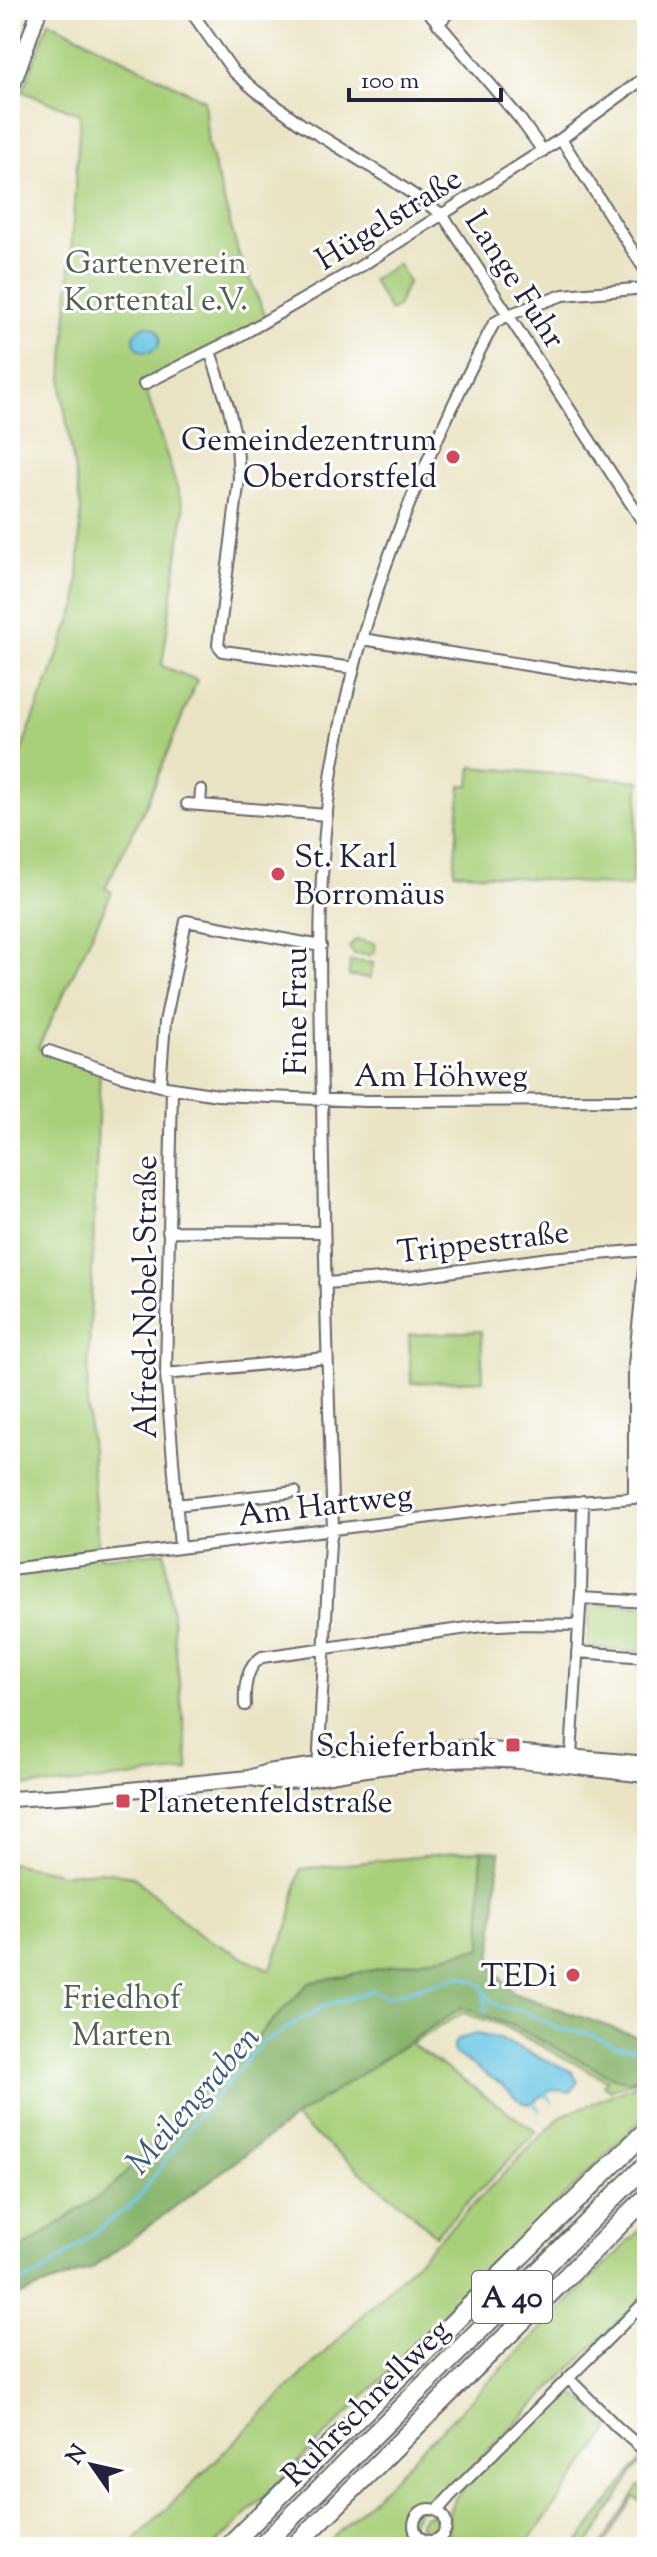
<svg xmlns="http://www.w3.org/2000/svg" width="657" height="2557" font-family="'Sorts Mill Goudy',serif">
<rect width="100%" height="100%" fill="#fff"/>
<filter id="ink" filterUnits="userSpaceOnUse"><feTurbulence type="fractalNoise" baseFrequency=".0125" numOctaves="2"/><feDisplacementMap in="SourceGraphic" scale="16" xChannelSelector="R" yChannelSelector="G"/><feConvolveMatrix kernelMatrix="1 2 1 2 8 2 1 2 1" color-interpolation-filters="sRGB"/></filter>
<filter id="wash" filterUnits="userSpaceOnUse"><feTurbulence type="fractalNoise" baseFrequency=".006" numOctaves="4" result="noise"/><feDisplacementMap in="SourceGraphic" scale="32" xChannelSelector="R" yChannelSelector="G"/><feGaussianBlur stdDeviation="1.8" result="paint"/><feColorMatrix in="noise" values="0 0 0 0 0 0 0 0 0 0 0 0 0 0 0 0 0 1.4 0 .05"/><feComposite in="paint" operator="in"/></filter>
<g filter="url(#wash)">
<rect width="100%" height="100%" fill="#eae4c5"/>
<path fill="#a8cf79" stroke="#65785a" stroke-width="2" d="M49,21L204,100L208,145L239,255L268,321L144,384L184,510L162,666L197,680L147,803L105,888L112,892L38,1048L100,1069L87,1402L99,1557L165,1552L189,1771L56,1785L10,1786V780L77,605L81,509L62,393L80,114L23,92Z
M398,264L408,282L397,307L390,311L372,280Z
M472,767L640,781L631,887L454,872L461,785H470Z
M355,940L374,943L375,952L370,955L354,954L349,947Z
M350,961L373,963L371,978L349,976Z
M481,1331L483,1380L411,1383L409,1335Z
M590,1603L647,1606V1652L587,1648Z
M481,1850L482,1948L309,1983L111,2188L10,2257V1863L56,1872L59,1874L101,1871L133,1876L199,1935L270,1970L289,1924L300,1869Z
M462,2007L513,2026L630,2080L647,2076L610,2090L603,2085L607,2080L501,2025L463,2013L411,2044L537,2132L435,2235L405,2207L294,2118Z
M647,2080V2114L214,2547H128L426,2252L561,2116Z
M647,2223V2293L439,2500C424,2506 416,2511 410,2527C419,2548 431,2550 448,2536L449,2513L454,2498L558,2394C578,2386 598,2416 611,2429L524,2547H324Z
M643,2457L587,2547H575Z
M639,2486L647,2491V2505L634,2497L603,2547H600Z
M420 2525a10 10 0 1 1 20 0a10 10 0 1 1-20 0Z"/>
<path fill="#86b269" stroke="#546a52" stroke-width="2" d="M481,1850L500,1851L491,1965L513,1993L647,2040V2075L630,2080L614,2078L513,2026L462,2007L294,2118L91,2269L10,2299V2257L111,2188L309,1983L482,1948Z"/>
<path fill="#66c5e4" stroke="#447490" stroke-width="2" d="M134 339a13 13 0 1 1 26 0a13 13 0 1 1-26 0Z
M476,2034L497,2038L571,2071L578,2081L571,2092L551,2090L530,2104L523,2103L502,2085L454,2053V2045L458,2039Z"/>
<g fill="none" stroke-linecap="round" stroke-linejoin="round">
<path stroke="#66c5e4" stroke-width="3" d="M484,1992L486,2012
M543,2091L552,2102
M533,2102L540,2111
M10,2286L41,2274L135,2202L193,2123L261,2044L322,2007L373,1990L386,1997L462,1976L481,1984L491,2001L500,2007L524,2011L558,2029L588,2033L615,2046L647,2050"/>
</g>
</g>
<g filter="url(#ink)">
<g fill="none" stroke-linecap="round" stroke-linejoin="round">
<g stroke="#68666b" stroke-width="14">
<path id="street" d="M190,10L233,71L256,91L301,124L389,178L443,215L647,528
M427,10L520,119L543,151
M438,24L451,10
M561,139L647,273
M210,351L229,409L237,443L239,478L218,645L223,651L354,668
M144,384L236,338L361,266L561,139L647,76
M362,639L647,684
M187,804L327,815
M200,805L201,790
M49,1051L122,1076L160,1086L218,1095L365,1101L647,1100
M160,1086L165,1022L186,921L321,946
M172,1089L166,1374L180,1547
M168,1231L324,1232
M325,1283L411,1277L549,1258L647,1250
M166,1374L326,1358
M634,1497V1365L646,1250
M176,1505L295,1492
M10,1569L521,1506L647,1497
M581,1598L647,1602
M577,1652L647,1657
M245,1705C244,1689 246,1666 262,1657L482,1626L517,1624L579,1625
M571,1756L581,1592L583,1501
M318,1770L330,1542L333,1529C328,1386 324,1243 322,1100C320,991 316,879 332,771C358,611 420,465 494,323L508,315L563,295L647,288
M568,2378L618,2428L647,2453
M414 2525a16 16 0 1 1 32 0a16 16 0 1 1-32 0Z
M437,2511L451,2495L647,2300"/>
</g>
<g stroke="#68666b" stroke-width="18">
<path id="secondary" d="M10,93L39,10
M250,1778C286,1786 317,1777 353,1771C385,1766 418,1762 451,1760C515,1756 583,1769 647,1775
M10,1799L80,1795L249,1778L267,1772L413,1752L468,1748L647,1764"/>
</g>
<g stroke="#68666b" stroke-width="22">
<path id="highway" d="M228,2547L647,2130
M261,2547L647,2164
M294,2547L647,2197"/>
</g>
<use href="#street" stroke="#fff" stroke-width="10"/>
<use href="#secondary" stroke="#fff" stroke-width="14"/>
<use href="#highway" stroke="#fff" stroke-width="18"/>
</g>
</g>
<g fill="#d1495b" stroke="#fff" stroke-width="3">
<circle cx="453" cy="457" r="8"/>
<circle cx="278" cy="874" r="8"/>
<rect x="505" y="1737" width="16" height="16" rx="4"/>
<rect x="115" y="1793" width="16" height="16" rx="4"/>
<circle cx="573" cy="1975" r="8"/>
</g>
<g text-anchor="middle" stroke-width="6" stroke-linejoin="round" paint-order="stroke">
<rect fill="#fff" stroke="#646476" stroke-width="2" x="472" y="2271" width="80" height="52" rx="6"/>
<g font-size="30" font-weight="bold" fill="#22223b">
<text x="512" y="2307">A 40</text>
</g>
<g font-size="32" fill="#22223b" stroke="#fff">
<text transform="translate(388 218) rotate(-32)" y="11">Hügelstraße</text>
<text transform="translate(516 279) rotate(57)" y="11">Lange Fuhr</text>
<text transform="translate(295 1011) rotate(-90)" y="11">Fine Frau</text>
<text x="441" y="1086">Am Höhweg</text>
<text transform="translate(483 1241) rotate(-7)" y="11">Trippestraße</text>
<text transform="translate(145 1297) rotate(-90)" y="11">Alfred-Nobel-Straße</text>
<text transform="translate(325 1504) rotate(-7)" y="11">Am Hartweg</text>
<text transform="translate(365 2402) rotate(-45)" y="11">Ruhrschnellweg</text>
</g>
<g font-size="32" fill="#515f51" stroke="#fff">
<text x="156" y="273">Gartenverein<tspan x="156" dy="37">Kortental e.V.</tspan></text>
<text x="122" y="2008">Friedhof<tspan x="122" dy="37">Marten</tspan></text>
</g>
<g font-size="32" fill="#22223b" stroke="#fff" text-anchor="end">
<text x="437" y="450">Gemeindezentrum<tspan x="437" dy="37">Oberdorstfeld</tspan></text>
<text x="294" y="867" text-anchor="start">St. Karl<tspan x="294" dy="37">Borromäus</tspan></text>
<text x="497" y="1756">Schieferbank</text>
<text x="139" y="1812" text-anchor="start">Planetenfeldstraße</text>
<text x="557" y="1986">TEDi</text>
</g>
<g font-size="34" font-style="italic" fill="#3a5b76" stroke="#fff">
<text transform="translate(192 2099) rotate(-49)" y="12">Meilengraben</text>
</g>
</g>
<rect width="657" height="2557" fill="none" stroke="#fff" stroke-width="40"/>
<g transform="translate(92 2465) rotate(304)" stroke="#ffffff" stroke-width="6" paint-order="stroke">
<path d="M0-6L14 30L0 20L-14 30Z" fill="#22223b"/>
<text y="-12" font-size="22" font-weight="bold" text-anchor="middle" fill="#22223b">N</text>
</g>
<path d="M349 88v12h152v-12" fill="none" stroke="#22223b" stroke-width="4"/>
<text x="361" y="88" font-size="24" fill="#22223b" stroke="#ffffff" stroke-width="6" paint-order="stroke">100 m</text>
</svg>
